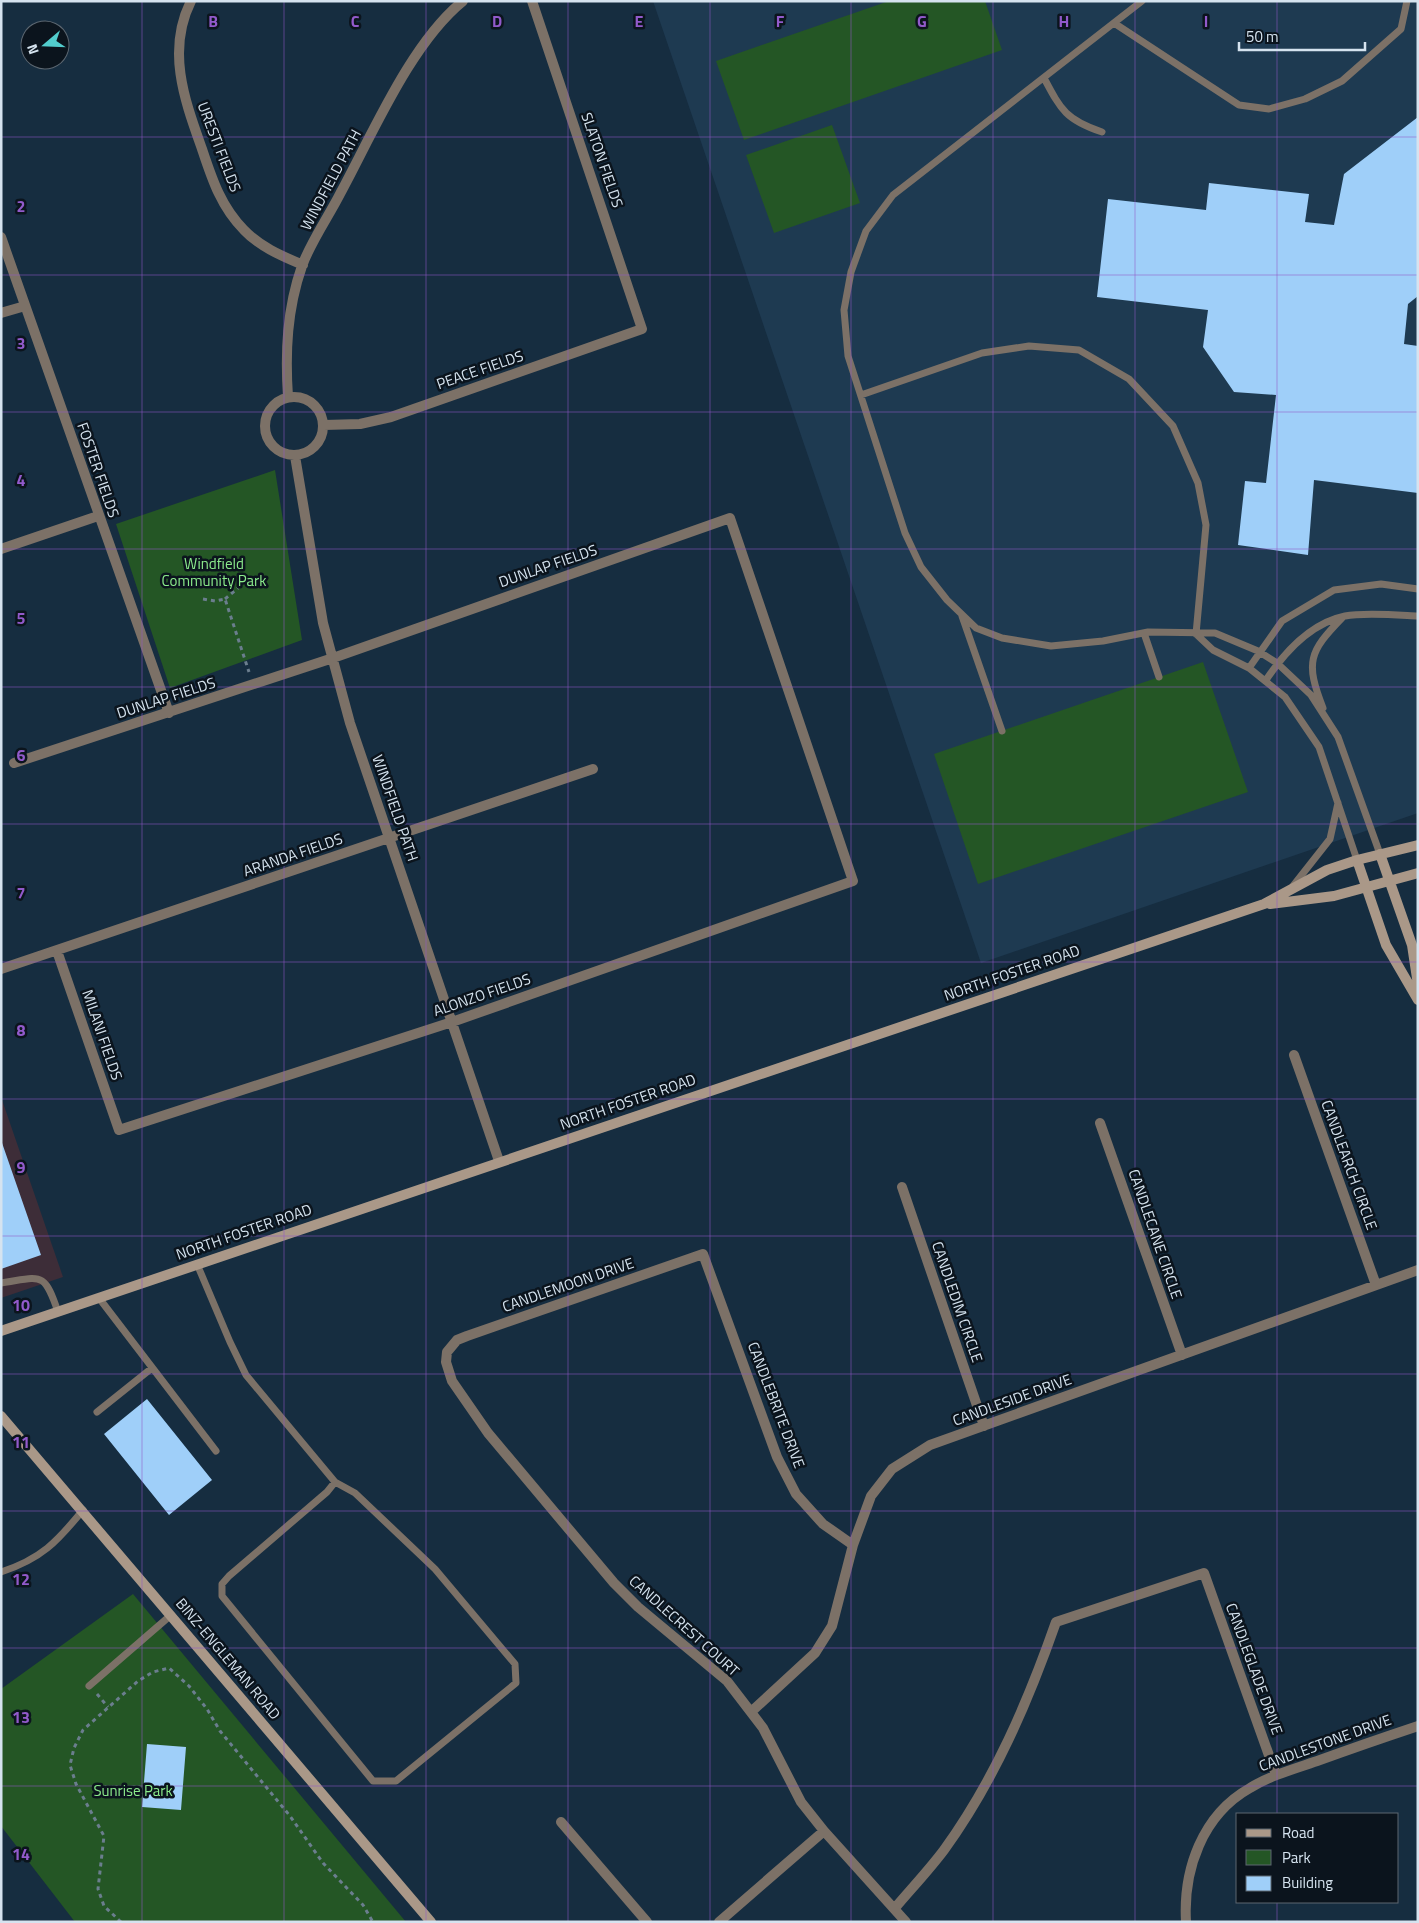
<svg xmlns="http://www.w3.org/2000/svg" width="1419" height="1923" font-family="'Titillium Web',sans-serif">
<rect width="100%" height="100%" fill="#162d40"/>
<path fill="#3d2d38" d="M1,1097L63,1277L1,1298Z"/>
<path fill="#1e3a51" d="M653,1H1418V813L981,963Z"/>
<path fill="#245625" d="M889,1H985L1002,50L744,140L716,61Z
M832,125L860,203L774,233L746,155Z
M275,470L302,640L170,688L116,524Z
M1203,662L1248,792L978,884L934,754Z
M133,1594L406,1922H75L1,1826V1689Z"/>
<path fill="#9fcff9" d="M1418,117V296L1408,304L1404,344L1418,346V493L1314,480L1308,555L1238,545L1245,481L1266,483L1276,395L1234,392L1203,347L1208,310L1097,297L1108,199L1206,210L1209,183L1309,194L1305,222L1334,225L1344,174Z
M1,1140L41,1255L1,1269Z
M147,1399L212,1480L169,1515L104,1434Z
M147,1744L186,1747L181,1810L142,1807Z"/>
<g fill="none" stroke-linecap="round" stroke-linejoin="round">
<path stroke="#6b7e8e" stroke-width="3" stroke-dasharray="4 4" stroke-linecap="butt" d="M203,599L215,601L225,599L249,672
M225,599L238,588
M97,1694L108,1707
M121,1922L104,1906L98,1889L104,1836L76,1784L70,1765L74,1748L83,1730L138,1681L153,1672L169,1668L189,1686L207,1709L220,1731L290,1816L323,1863L363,1905L373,1922"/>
<path stroke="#7c7167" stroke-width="7" d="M1142,1L893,195L866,231L851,272L844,310L848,356L905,533L921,567L947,600L976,628L1002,638L1051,646L1103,641L1148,632L1215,633L1258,651L1277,663L1311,695L1338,737L1380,854
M1114,23L1239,105L1269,109L1305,99L1342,81L1401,29L1407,1
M1044,78C1061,110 1066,120 1102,132
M861,395L982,353L1029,346L1079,350L1129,379L1173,426L1198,483L1206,525L1196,634
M962,616L1002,731
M1144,633L1159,677
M1196,634L1213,650L1249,668L1285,697L1319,747L1357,860
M1249,668L1282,621L1334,590L1381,584L1418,589
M1266,680C1284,653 1311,623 1345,616C1364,612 1398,615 1418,616
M1323,708C1305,662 1309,652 1342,618
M1293,886L1330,839L1338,803
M197,1264L230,1342L246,1375L335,1482L355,1493L435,1569L515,1664L516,1683L396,1781H373L222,1596V1584L229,1576L327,1492L335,1482
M1,1283C41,1277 44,1270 58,1312
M99,1298L216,1451
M97,1412L152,1368
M1,1572C41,1559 57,1542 83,1510
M89,1686L171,1615"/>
<path stroke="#7c7167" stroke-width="10" d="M191,1C166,51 185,101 202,149C212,179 221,207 244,230C260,247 282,256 303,265
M1,237L169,713
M1,313L25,306
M265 426a29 29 0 1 1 58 0a29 29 0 1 1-58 0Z
M288,397C285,352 287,309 302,266C311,241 329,216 341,192C373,133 411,43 463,1
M324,425L360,424L391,417L642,329L532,1
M295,456L323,623L350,723L499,1161
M1,549L98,516
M14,763L333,658L730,518L853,881L452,1022L119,1130L57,951
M1,969L593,769
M1294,1055L1376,1285
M1100,1123L1182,1355
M902,1187L984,1426
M853,1545L823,1524L796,1494L777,1457L703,1254L467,1336L457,1340L447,1352L446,1362L452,1381L488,1433L614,1583L638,1607L727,1681L763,1728L801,1802L824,1831L906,1922
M751,1712L815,1653L832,1626L853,1545L871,1496L892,1469L930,1445L1418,1270
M561,1822L647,1922
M895,1908C911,1889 929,1870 944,1850C994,1781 1028,1702 1056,1622L1204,1573L1276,1775
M719,1922L824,1831
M1186,1922C1183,1870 1202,1815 1250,1788C1271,1775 1297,1768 1320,1760C1353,1748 1385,1737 1418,1726"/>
<path stroke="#aa9888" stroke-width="10" d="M1380,854L1412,945L1418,985
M1357,860L1386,945L1418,1000
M1270,904L1334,896L1418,873
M1,1331L1264,904L1327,870L1357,860L1418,845
M1,1416L431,1922"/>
</g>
<path fill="none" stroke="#925acb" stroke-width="1" stroke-opacity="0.55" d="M142,1V1922M284,1V1922M426,1V1922M568,1V1922M710,1V1922M851,1V1922M993,1V1922M1135,1V1922M1277,1V1814M1,137H1418M1,275H1418M1,412H1418M1,549H1418M1,687H1418M1,824H1418M1,962H1418M1,1099H1418M1,1236H1418M1,1374H1418M1,1511H1418M1,1648H1418M1,1786H1418M1277,1902V1922"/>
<g text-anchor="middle" stroke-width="5" stroke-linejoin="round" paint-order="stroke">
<g font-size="15" fill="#d5e3ef" stroke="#0b141d">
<text transform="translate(219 147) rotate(69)" y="5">URESTI FIELDS</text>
<text transform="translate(602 160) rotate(71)" y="5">SLATON FIELDS</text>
<text transform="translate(331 180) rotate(-62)" y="5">WINDFIELD PATH</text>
<text transform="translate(480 370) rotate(-19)" y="5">PEACE FIELDS</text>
<text transform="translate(98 470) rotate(71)" y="5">FOSTER FIELDS</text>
<text transform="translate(548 566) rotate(-19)" y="5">DUNLAP FIELDS</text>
<text transform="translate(166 698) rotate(-18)" y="5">DUNLAP FIELDS</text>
<text transform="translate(395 808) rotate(71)" y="5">WINDFIELD PATH</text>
<text transform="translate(293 855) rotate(-19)" y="5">ARANDA FIELDS</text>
<text transform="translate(1012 973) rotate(-19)" y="5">NORTH FOSTER ROAD</text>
<text transform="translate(482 995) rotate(-19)" y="5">ALONZO FIELDS</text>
<text transform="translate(102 1035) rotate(71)" y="5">MILANI FIELDS</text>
<text transform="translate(628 1102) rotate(-19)" y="5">NORTH FOSTER ROAD</text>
<text transform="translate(1349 1165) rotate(70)" y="5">CANDLEARCH CIRCLE</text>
<text transform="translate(244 1232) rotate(-19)" y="5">NORTH FOSTER ROAD</text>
<text transform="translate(1155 1234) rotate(71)" y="5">CANDLECANE CIRCLE</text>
<text transform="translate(568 1285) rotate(-19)" y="5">CANDLEMOON DRIVE</text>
<text transform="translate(957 1302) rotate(71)" y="5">CANDLEDIM CIRCLE</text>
<text transform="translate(1012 1400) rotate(-20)" y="5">CANDLESIDE DRIVE</text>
<text transform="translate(776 1405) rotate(69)" y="5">CANDLEBRITE DRIVE</text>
<text transform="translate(684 1626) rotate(42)" y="5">CANDLECREST COURT</text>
<text transform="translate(228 1659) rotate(50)" y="5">BINZ-ENGLEMAN ROAD</text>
<text transform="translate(1254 1669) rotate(70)" y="5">CANDLEGLADE DRIVE</text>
<text transform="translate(1325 1743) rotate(-20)" y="5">CANDLESTONE DRIVE</text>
</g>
<g font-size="15" fill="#8cec8c" stroke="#0b141d">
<text x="214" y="569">Windfield<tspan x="214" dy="17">Community Park</tspan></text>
<text x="133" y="1796">Sunrise Park</text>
</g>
</g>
<g font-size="16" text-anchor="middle" font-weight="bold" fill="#925acb" stroke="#0b141d" stroke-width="5" stroke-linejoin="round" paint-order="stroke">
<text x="213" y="27">B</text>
<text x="355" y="27">C</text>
<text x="497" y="27">D</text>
<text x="639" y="27">E</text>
<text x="780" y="27">F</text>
<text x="922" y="27">G</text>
<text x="1064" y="27">H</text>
<text x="1206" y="27">I</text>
<text x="21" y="212">2</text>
<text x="21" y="349">3</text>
<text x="21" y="486">4</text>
<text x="21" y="624">5</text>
<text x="21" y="761">6</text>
<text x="21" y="899">7</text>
<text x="21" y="1036">8</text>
<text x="21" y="1173">9</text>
<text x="21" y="1311">10</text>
<text x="21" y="1448">11</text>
<text x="21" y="1585">12</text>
<text x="21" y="1723">13</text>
<text x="21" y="1860">14</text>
</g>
<rect width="1419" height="1923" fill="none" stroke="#d5e3ef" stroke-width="5"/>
<rect x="1236" y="1813" width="162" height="90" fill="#0b141d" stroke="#5c6771"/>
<rect x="1246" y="1829" width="25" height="8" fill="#aa9888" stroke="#5c6771"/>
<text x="1282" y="1838" font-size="15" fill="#d5e3ef">Road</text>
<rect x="1246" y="1850" width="25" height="15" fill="#245625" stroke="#5c6771"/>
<text x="1282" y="1863" font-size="15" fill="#d5e3ef">Park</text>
<rect x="1246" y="1876" width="25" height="15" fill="#9fcff9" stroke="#5c6771"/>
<text x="1282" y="1888" font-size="15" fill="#d5e3ef">Building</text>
<g transform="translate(45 45) rotate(251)"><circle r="24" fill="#0b141d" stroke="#5c6771"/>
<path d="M0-4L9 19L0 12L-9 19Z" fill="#52cdcd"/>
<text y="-8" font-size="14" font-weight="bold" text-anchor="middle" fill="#d5e3ef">N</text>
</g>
<path d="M1239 42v8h126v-8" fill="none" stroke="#d5e3ef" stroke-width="2.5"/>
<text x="1246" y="42" font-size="15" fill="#d5e3ef" stroke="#0b141d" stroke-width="4" paint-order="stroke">50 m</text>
</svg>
